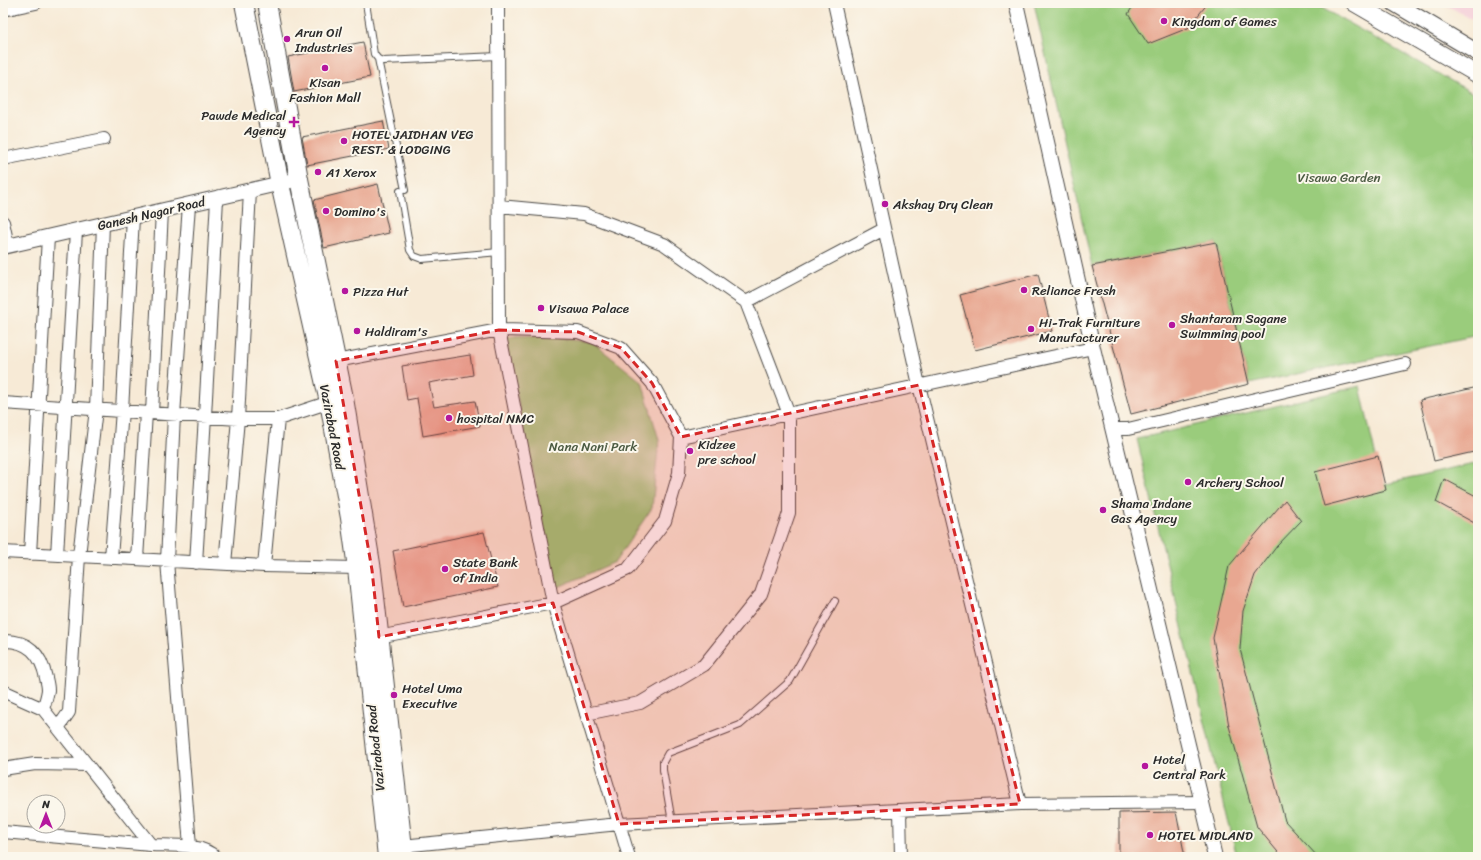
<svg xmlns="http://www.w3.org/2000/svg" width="1481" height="860" font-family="Sriracha,sans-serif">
<rect width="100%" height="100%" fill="#fbf7ec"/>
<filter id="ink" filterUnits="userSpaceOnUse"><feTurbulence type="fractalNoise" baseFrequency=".025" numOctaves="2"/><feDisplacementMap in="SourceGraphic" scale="8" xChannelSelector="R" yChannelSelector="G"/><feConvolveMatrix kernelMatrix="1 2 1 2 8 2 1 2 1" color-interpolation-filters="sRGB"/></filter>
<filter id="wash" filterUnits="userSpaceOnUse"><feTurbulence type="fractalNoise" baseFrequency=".012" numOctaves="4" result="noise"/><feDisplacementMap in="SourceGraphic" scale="16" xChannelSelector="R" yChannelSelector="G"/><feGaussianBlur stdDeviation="0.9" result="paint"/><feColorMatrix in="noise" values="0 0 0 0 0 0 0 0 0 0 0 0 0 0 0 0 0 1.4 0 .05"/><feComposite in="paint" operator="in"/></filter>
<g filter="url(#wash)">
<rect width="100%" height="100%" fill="#f7ead6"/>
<path fill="#f5cfd9" d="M1442,3H1478V22Z"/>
<path fill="#9acc7c" stroke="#627c54" d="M1034,3H1313L1478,96V336L1249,384L1216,242L1092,266Z
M545,337L592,342L642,382L659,440L652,508L615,562L556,588L505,338Z
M1360,386L1382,485L1478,463V857H1237L1137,439Z"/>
<g id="blocks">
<path fill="#e8a791" d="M1135,3H1208L1188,28L1148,44L1128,14Z
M363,42L370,77L294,92L288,57Z
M383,121L389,149L307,165L302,137Z
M378,184L389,233L324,248L314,200Z
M1216,242L1249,384L1131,414L1092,266Z
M1038,274L1052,331L975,350L960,295Z
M470,355L473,375L429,383L434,407L475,401L480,426L423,436L417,398L407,400L402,366Z
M1478,387V451L1434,461L1420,400Z
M1378,456L1386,490L1324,506L1315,472Z
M1444,479L1478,497V525L1436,502Z
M1285,500L1301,521L1277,546L1255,575L1243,611L1240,649L1285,821L1318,857H1282L1257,827L1229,726L1213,638L1229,566Z
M484,532L498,587L403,607L393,551Z
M1176,812L1185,857H1119V813Z"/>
</g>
</g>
<g filter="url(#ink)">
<use href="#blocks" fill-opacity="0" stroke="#4a4845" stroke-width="1"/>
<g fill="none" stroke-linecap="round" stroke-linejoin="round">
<g stroke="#4a4845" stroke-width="8">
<path id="service" d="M366,3L374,54L378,59L383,61L499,56
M378,59L405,190
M400,191L410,250L414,256L422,259L499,252
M672,822L663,770V762L668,753L740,725L790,681L835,601"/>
</g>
<g stroke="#4a4845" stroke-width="14">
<path id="minor" d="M498,3L499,330L553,603L629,857
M834,3L919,385L1020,804
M3,10L36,3
M3,159L104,139
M189,205L174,415L167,561L190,846
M499,206L584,214L664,244L746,302L789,414V513L761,594L704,665L640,703L586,714
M3,222L8,246
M746,302L884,229
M336,361L499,330L578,332L621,348L652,383L681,437L679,473L665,521L628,569L553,603L373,638
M3,403L238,419H278L336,400
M152,413L162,211
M1112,429H1128L1405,364
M681,437L1093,348
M3,552L264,566L357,568
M30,554L48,237
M57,555L76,231
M111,558L122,410L133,218
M137,559L146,413
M196,563L205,416L217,199
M225,564L238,419L250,191
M264,566L278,419
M3,641C28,640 41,654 46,678C47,682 48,686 48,690C47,697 45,703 43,709
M3,691L43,709L151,845C169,846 202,843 215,857
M58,728L69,712L79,556L96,409L103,224
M3,769L35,764L88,765
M900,810L901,857
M3,832L151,845
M402,846L619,824L1020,804L1203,802"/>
</g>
<g stroke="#4a4845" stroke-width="16">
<path id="tertiary" d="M1016,3L1093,348L1215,857
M3,247L299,179"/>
</g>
<g stroke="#4a4845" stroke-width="18">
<path id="secondary" d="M1354,3L1478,75
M1394,3L1478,53"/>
</g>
<g stroke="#4a4845" stroke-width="20">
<path id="primary" d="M244,3L280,184L329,402L350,518L357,568L387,857
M267,3L299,179L344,398L372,570L404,857"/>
</g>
<use href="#service" stroke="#fff" stroke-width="6"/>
<use href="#minor" stroke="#fff" stroke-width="12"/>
<use href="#tertiary" stroke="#fff" stroke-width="14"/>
<use href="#secondary" stroke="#fff" stroke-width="16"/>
<use href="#primary" stroke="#fff" stroke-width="18"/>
</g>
</g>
<path fill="#d62828" fill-opacity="0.2" stroke="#d62828" stroke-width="3" stroke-dasharray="8 5" stroke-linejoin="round" d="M499,330L578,332L621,348L652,383L681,437L919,385L1020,804L619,824L553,603L379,637L372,570L336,361Z"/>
<g fill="#b5179e" stroke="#fbf7ec" stroke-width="1.5">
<circle cx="1164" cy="21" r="4"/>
<circle cx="287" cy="39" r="4"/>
<circle cx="325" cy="68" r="4"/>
<path d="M292 116h4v4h4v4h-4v4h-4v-4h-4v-4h4z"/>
<circle cx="344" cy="141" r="4"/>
<circle cx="318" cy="172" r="4"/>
<circle cx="885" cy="204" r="4"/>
<circle cx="326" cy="211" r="4"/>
<circle cx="1024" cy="290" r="4"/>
<circle cx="345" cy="291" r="4"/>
<circle cx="541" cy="308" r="4"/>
<circle cx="1172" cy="325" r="4"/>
<circle cx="1031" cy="329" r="4"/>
<circle cx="357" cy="331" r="4"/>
<circle cx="449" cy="418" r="4"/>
<circle cx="690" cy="451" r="4"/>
<circle cx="1188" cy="482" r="4"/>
<circle cx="1103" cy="510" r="4"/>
<circle cx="445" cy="569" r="4"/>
<circle cx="394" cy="695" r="4"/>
<circle cx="1145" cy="766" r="4"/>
<circle cx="1150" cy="835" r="4"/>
</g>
<g text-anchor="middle" stroke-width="4" stroke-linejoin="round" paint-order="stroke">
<g font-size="13" fill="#2b2b2b" stroke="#fbf7ec" text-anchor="start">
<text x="1172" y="26">Kingdom of Games</text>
<text x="295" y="37">Arun Oil<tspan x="295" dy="15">Industries</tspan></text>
<text x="325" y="87" text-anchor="middle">Kisan<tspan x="325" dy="15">Fashion Mall</tspan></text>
<text x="286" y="120" text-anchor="end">Pawde Medical<tspan x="286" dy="15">Agency</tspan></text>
<text x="352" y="139">HOTEL JAIDHAN VEG<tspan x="352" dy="15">REST. &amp; LODGING</tspan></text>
<text x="326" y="177">A1 Xerox</text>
<text x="893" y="209">Akshay Dry Clean</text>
<text x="334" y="216">Domino's</text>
<text x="1032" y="295">Reliance Fresh</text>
<text x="353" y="296">Pizza Hut</text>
<text x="549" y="313">Visawa Palace</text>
<text x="1180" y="323">Shantaram Sagane<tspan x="1180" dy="15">Swimming pool</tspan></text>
<text x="1039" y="327">Hi-Trak Furniture<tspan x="1039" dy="15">Manufacturer</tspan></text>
<text x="365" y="336">Haldiram's</text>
<text x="457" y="423">hospital NMC</text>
<text x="698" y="449">Kidzee<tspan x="698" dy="15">pre school</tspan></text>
<text x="1196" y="487">Archery School</text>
<text x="1111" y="508">Shama Indane<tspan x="1111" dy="15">Gas Agency</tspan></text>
<text x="453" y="567">State Bank<tspan x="453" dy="15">of India</tspan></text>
<text x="402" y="693">Hotel Uma<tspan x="402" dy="15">Executive</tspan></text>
<text x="1153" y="764">Hotel<tspan x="1153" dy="15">Central Park</tspan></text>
<text x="1158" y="840">HOTEL MIDLAND</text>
</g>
<g font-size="13" fill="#4c5b43" stroke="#fbf7ec">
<text x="1339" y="182">Visawa Garden</text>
<text x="593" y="451">Nana Nani Park</text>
</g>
<g font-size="13" fill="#2b2b2b" stroke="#fbf7ec">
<text transform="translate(151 213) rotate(-13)" y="5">Ganesh Nagar Road</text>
<text transform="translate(333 427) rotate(79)" y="5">Vazirabad Road</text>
<text transform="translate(375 748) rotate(-96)" y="5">Vazirabad Road</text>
</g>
</g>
<rect width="1481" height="860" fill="none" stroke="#fbf7ec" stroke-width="16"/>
<g transform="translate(46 814)"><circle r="19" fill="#fbf7ec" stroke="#a8a59f"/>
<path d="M0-3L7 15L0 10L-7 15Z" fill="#b5179e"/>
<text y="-6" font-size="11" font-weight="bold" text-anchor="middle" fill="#2b2b2b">N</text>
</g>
</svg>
